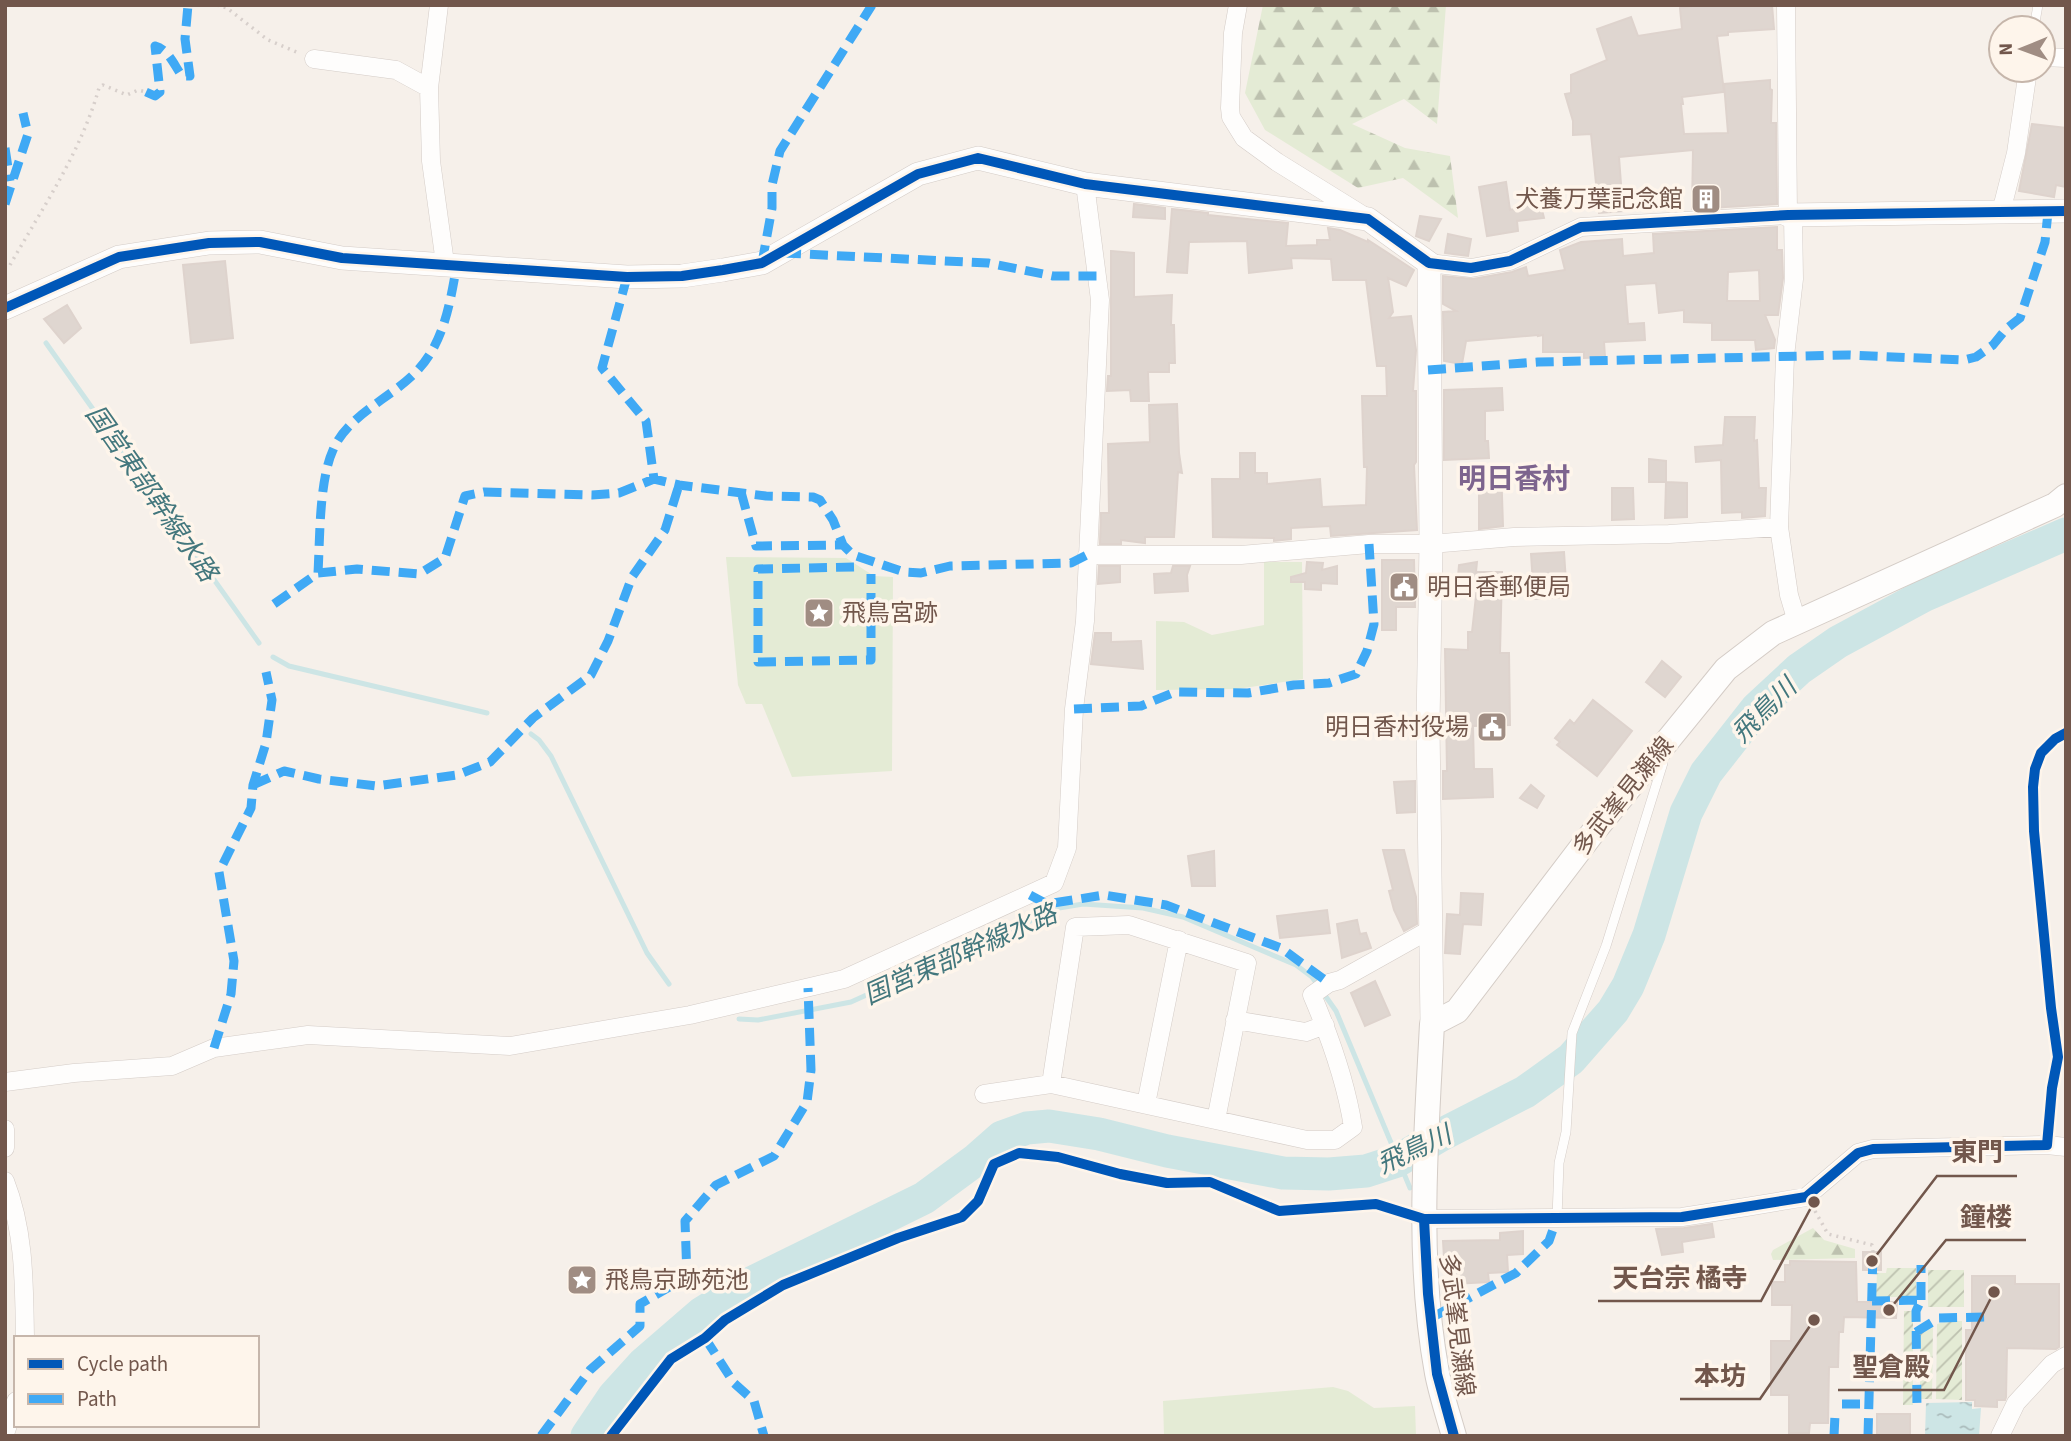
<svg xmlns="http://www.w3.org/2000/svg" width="2071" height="1441" font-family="'Source Sans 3','Noto Sans JP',sans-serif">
<defs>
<pattern id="forest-firs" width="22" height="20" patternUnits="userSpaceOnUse" patternTransform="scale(1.75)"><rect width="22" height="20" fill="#e4ebd5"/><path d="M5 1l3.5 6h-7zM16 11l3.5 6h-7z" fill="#bdc1af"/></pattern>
<pattern id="garden-furrows" width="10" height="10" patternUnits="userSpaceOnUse" patternTransform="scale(1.75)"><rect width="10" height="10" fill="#e4ebd5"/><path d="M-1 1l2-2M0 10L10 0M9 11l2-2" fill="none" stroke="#bdc1af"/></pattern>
<pattern id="water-ripples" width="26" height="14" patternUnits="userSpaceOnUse" patternTransform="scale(1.75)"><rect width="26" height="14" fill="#cde5e5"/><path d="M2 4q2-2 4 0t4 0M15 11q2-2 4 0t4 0" fill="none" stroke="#abbcbc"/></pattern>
</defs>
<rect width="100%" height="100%" fill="#f6f0ea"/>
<path fill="#e4ebd5" d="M726,557L846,558L874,576L893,577L892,771L792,777L762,704H746L738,685Z
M1264,562H1302L1303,679L1237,689L1156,690V621L1184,622L1212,635L1264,625Z
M1333,1387L1348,1391L1374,1408L1415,1406L1416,1436H1164L1163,1401Z"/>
<path fill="url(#forest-firs)" d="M1263,5H1446L1437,124L1404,99L1352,124L1405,148L1450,156L1458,218L1403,178L1358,188L1265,130L1245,93Z
M1813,1228L1824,1240L1855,1249V1258L1773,1260L1771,1254L1773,1250Z"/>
<path fill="url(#garden-furrows)" d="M1887,1268H1916V1297H1876L1877,1273H1886Z
M1928,1270H1964V1307H1928Z
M1904,1311H1913V1405H1903Z
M1948,1321H1962V1400L1936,1399L1937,1324Z
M1933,1326L1932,1399H1920V1333Z"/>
<path fill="url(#water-ripples)" d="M1972,1402V1409L1981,1408L1979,1436H1925L1926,1403Z"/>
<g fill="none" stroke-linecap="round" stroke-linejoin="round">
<path stroke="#cde5e5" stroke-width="5" d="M46,343L259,643
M273,657L289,666L487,713
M531,734L539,740L551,756L647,953L669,984
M739,1019L758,1020L851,1002L1059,908L1083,904L1143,908L1183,917L1296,965L1312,977L1336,1011L1410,1188"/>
<path stroke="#cde5e5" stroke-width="33" d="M587,1436L614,1396L643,1364L702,1313L749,1284L924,1198L977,1159L1002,1137L1027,1128L1049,1126L1099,1134L1167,1151L1283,1173L1329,1174L1366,1171L1397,1161L1441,1135L1525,1092L1571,1059L1613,1011L1628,986L1649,935L1686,813L1706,773L1757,708L1799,669L1838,642L1925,595L2066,534"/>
</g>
<path fill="#dfd6d0" stroke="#ded3cd" stroke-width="2" fill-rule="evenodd" d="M1699,5H1772L1774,29L1728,32V35L1717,36L1724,92L1682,97L1683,104H1681L1684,134L1728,133L1724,84L1770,80V89L1772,90L1771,123H1776L1777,204L1692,209L1693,150L1619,157L1623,211L1599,213L1591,134L1573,135V121L1565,94L1571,93V75L1607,60L1597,29L1631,17L1638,36L1682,29L1680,8Z
M2032,124L2066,128V187L2056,185L2054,197L2019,191Z
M1506,182L1510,210L1540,202L1544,218L1517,221L1518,231L1487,236L1479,187Z
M1134,204L1165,208V219L1133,217Z
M1172,209L1208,213V215L1288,223L1286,246L1317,245V240H1330L1328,228L1340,230L1368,242V240L1414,270L1406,286L1388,278L1393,312L1389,318L1411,316L1416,350L1413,391H1416V462L1414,465L1417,530L1331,536L1330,526L1291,528V539L1274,541V538L1213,537L1212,479H1240V453H1255V473H1267V484L1320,479L1322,507L1366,505L1367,467H1364L1362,396H1387L1386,366H1377L1366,280H1333L1331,259L1291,258L1292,268L1249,273L1247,241L1189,242L1187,273L1167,272Z
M1420,216L1441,219L1429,241L1416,236Z
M1777,227V250H1782L1783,278L1778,315H1765L1775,340L1774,348L1756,350L1755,340H1712V323L1684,322V310L1659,313L1656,283L1625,285L1628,324L1644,323L1645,340L1604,342L1605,357L1584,358V352H1543V335L1538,336V335L1466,341L1462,364L1444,361L1443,312L1456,311L1443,304V276L1473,279L1512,272L1526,267L1528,276L1565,270L1560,250L1581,242L1622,239L1623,256L1654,253L1653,234ZM1759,270L1760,301H1727L1728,272Z
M1448,234L1471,239L1468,256L1445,253Z
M1111,251L1134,253V297L1172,295L1171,325H1174L1175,363H1169V372H1148L1149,401H1131L1130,390L1107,391L1108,376H1111Z
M225,261L233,338L191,343L183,265Z
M67,305L81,328L64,343L44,319Z
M1502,388L1503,410L1485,411V441H1488L1489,458L1444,460V390Z
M1177,404L1179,453L1182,473L1178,472L1174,537H1145V543L1121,540V544H1100L1101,513H1109L1108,444L1150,442L1149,405Z
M1725,417H1755L1754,441L1757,440L1759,488H1766L1765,516L1742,518V512L1722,513L1721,460L1696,462L1695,447L1723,445Z
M1649,459L1666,461V482H1649Z
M1501,466L1503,526L1479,529V467Z
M1666,482L1687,483V517L1665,518Z
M1612,488H1633L1634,519L1612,520Z
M1564,552L1567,597L1534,599L1531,554Z
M1382,560H1414L1415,607H1396V630H1382Z
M1307,562L1323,563L1322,570L1337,566V584L1321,583V590L1305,589V582H1291V577L1306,573Z
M1477,562L1476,572H1502L1500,653H1509L1510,725L1473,726L1474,769H1492L1493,797L1443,799V771H1447L1445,649L1468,650V632H1472L1477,587L1457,588L1459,565Z
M1099,566H1120V582L1098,584Z
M1173,566H1190L1187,575L1188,591L1155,593L1154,574L1171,573Z
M1095,633H1111V642L1141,641L1143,669L1091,664Z
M1662,661L1681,677L1665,697L1646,682Z
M1593,700L1632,731L1597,776L1557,745L1560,742L1555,738L1570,720L1574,724Z
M1415,781V812L1397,813L1394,782Z
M1531,785L1544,796L1537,808L1520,798Z
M1383,850H1404L1413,886L1416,897L1417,924L1404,931L1394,910L1389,891L1393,890Z
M1214,851L1215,886H1192L1188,856Z
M1461,893L1483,894L1481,925L1463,924L1460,954L1445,953L1447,914L1460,915Z
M1327,910L1330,933L1280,938L1277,916Z
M1357,920L1360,934L1366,933L1371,948L1342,958L1337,924Z
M1375,981L1390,1015L1365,1026L1351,993Z
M1712,1224L1714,1237L1682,1242L1683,1252L1662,1255L1656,1229L1684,1228Z
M1523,1231V1254L1507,1255L1508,1272L1488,1273L1489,1282L1453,1284L1452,1273L1445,1274L1443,1241L1500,1240V1233Z
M1863,1252H1881V1270H1863Z
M1790,1261L1856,1262L1857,1302H1897L1896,1318L1844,1317L1843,1332H1839L1838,1367H1829L1828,1423H1810L1809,1433H1789V1395H1771V1341H1791L1792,1305H1772V1282H1785V1265H1790Z
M1972,1276H2015V1284H2059V1347L2056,1349L2007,1348L2006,1397L2005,1400H1997V1407L1975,1406V1400H1966V1330H1972Z
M1877,1414H1910V1436H1877Z"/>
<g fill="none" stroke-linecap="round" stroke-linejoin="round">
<g stroke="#d4ccc7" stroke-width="10">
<path id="service" d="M2034,28L2038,5
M1557,1218L1559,1163L1566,1132L1572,1033L1606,946L1663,763L1660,757"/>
</g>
<g stroke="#d4ccc7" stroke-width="19">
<path id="minor" d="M439,5L429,88L431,161L445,263
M1238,5L1233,33L1230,108L1231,117L1244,138L1277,162L1364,216
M2043,57L2066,58
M314,59L396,70L429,88
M2001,212L2016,153L2028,70
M1793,215L1794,279L1785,356L1779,527L1789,595L1797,622
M1429,263L1471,268L1510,261L1581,227L1788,215L1786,5
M1087,555H1241L1369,544H1431L1514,537L1669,534L1779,527
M1235,1020L1306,1032L1325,1025
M5,1082L74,1073L172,1066L214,1048L308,1035L510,1046L690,1015L844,979L1054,883L1067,848L1074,709L1085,621L1100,300L1085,184
M1051,1084L1075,927L1129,925L1247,963L1216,1120
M984,1094L1051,1084L1307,1140H1335L1353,1127C1346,1082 1330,1037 1312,995L1329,983L1340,980L1431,929
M1146,1104L1179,940
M5,1129V1148
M5,1181C25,1232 24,1285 25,1338
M1424,1219L1682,1217L1746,1207L1806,1197L1858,1153L1873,1149L2047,1145L2066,1147
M5,1434L16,1401
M2000,1436L2016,1403L2052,1364L2066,1356"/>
</g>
<g stroke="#d4ccc7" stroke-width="24">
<path id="tertiary" d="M1788,215L2066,211
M5,308L119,257L209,243L260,242L342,258L627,277L682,276L723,270L762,263L918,174L978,158L1085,184L1368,219L1429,263L1431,544L1428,725L1432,1024"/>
</g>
<g stroke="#d4ccc6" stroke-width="26">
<path id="secondary" d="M1454,1436C1448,1415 1441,1394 1437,1373C1416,1259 1426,1140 1432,1024L1457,1011L1594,831L1726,669L1773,633L2055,505L2066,496"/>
</g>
<path stroke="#d7cfcb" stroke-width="3.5" stroke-dasharray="2 5" stroke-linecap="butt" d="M217,5L227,8L268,40L299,53
M10,265C43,207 81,152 99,88L103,85L127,95L138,90L146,92
M1815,1211L1828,1234L1872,1245L1873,1252"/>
<use href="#service" stroke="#fefdfc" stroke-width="9"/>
<use href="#minor" stroke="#fefdfc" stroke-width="18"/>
<use href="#tertiary" stroke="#fefdfc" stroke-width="23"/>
<use href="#secondary" stroke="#fefdfc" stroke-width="24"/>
<path stroke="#3fa9f5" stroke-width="9" stroke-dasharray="18 9" stroke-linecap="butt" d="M146,92L155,96L160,92L155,46C168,49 174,65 182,76H190L185,39L188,5
M5,148L10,181
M5,204L28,134L23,113
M783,253L988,263L1053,276H1097
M762,263L772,208V185L780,151L872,5
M627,277L602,368L646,421L654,479L679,485L766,496L813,497L820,500L833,520L843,545L853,555L904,572L921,573L950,566L1071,563L1087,555
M1428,370L1538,362L1849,355L1964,360L1976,357L1993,345L2006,329L2020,318L2045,242L2048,212
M741,492L756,546L843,545
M854,567L758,569V662L871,660V574
M318,573L357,569L419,574L445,558L465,496L484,492L592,495L619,493L654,479
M274,604L318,573C320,538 319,481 333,450C347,416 389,399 415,373C444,344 450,303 457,264
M1074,709L1141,706L1175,692L1248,693L1294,685L1329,683L1356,674L1367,651L1374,624L1369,544
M253,785L284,771L319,779L376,786L457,775L490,762L533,718L591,675L608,641L632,577L665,530L679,485
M1030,895L1047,904L1104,895L1166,905L1281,948L1329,983
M214,1048L231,994L234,961L219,872L251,808L253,785L266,743L272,700L266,672
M1921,1300V1265
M1872,1301L1921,1300L1916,1311L1917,1409
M1431,1318L1516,1273L1549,1241L1557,1218
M1916,1332L1939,1318L1987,1317
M705,1338L734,1383L754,1401L764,1436
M1842,1404H1869
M541,1436L590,1370L640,1326V1304L687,1277L685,1221L716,1185L774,1156L807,1102L811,1070L808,988
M1834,1436L1835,1415
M1868,1436L1873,1252"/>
<g stroke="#fef5eb" stroke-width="15">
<path id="cycleway" d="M5,308L119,257L209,243L260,242L342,258L627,277L682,276L723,270L762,263L918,174L978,158L1085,184L1368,219L1429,263L1471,268L1510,261L1581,227L1788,215L2066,211
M1424,1219L1428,1294L1437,1374L1454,1436
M611,1436L671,1359L705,1338L725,1320L783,1285L898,1238L962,1217L978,1201L994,1164L1019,1153L1058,1157L1120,1174L1167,1183L1210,1182L1279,1211L1376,1204L1424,1219L1682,1217L1806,1197L1858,1153L1873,1149L2047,1145L2052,1088L2058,1057L2051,1008L2034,831L2033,787L2035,769L2041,753L2055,739L2066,733"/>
</g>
<use href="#cycleway" stroke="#0057b8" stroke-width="10"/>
</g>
<defs>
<g id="building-square" transform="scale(1.575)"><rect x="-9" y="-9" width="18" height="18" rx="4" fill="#a08d83" stroke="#fef5eb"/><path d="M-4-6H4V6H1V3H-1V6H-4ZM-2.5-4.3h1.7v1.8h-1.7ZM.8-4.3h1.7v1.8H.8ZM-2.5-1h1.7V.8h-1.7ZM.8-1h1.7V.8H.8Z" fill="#fff"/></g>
<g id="civic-square" transform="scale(1.575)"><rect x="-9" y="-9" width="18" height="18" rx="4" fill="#a08d83" stroke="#fef5eb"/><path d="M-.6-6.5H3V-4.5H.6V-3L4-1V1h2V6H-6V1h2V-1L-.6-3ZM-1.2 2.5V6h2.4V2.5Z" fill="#fff"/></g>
<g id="sight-square" transform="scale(1.575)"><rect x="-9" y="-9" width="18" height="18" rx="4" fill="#a08d83" stroke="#fef5eb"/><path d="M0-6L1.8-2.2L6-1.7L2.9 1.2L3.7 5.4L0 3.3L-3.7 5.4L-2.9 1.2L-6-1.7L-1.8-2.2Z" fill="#fff"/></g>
</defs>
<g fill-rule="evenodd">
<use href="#building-square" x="1706" y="199"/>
<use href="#civic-square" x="1404" y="587"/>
<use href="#sight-square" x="819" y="613"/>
<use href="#civic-square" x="1492" y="727"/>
<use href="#sight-square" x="582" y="1280"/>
</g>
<g text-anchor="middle" stroke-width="7" stroke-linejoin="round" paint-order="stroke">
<g font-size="24" fill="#72574c" stroke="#fef5eb" text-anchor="start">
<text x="1683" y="207" text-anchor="end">犬養万葉記念館</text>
<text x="1427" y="595">明日香郵便局</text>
<text x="842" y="621">飛鳥宮跡</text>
<text x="1469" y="735" text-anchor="end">明日香村役場</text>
<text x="605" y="1288">飛鳥京跡苑池</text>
</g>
<g font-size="24" fill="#72574c" stroke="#fef5eb">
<text transform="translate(1623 796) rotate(-51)" y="8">多武峯見瀬線</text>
<text transform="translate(1457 1325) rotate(83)" y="8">多武峯見瀬線</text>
</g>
<g font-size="26" font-style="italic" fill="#43777d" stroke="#fef5eb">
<text transform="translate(152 493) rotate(55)" y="9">国営東部幹線水路</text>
<text transform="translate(1764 710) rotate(-45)" y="9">飛鳥川</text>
<text transform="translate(960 954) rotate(-24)" y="9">国営東部幹線水路</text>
<text transform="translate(1414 1149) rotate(-25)" y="9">飛鳥川</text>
</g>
<g font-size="28" font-weight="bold" fill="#7d648e" stroke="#fef5eb">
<text x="1514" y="488">明日香村</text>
</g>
</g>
<path fill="none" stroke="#72574c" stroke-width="2.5" d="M1872 1261L1937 1176H2017M1889 1310L1946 1240H2026M1814 1202L1761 1301H1598M1994 1292L1944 1390H1838M1814 1320L1760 1399H1680"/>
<g fill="#72574c" stroke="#fef5eb" stroke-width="2.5">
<circle cx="1872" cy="1261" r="7"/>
<circle cx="1889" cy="1310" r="7"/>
<circle cx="1814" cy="1202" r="7"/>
<circle cx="1994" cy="1292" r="7"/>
<circle cx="1814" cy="1320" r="7"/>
</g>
<g font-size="26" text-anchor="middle" font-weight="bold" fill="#72574c" stroke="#fef5eb" stroke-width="7" stroke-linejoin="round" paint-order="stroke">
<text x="1977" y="1161">東門</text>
<text x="1986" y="1226">鐘楼</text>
<text x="1680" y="1287">天台宗 橘寺</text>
<text x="1891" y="1376">聖倉殿</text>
<text x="1720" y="1385">本坊</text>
</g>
<rect width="2071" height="1441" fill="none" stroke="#72574c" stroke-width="14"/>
<rect x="14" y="1336" width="245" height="91" fill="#fef5eb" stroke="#c6b6ab" stroke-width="2"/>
<rect x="28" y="1359" width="35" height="10" fill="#0057b8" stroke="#c6b6ab" stroke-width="2"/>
<text x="77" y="1371" font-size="21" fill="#72574c">Cycle path</text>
<rect x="28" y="1394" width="35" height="10" fill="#3fa9f5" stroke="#c6b6ab" stroke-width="2"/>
<text x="77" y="1406" font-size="21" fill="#72574c">Path</text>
<g transform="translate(2022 49) rotate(269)"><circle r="33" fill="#fef5eb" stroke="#c6b6ab" stroke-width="2"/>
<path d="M0-5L12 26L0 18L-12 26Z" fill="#a08d83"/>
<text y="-10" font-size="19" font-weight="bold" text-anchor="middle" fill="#72574c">N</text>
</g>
</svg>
